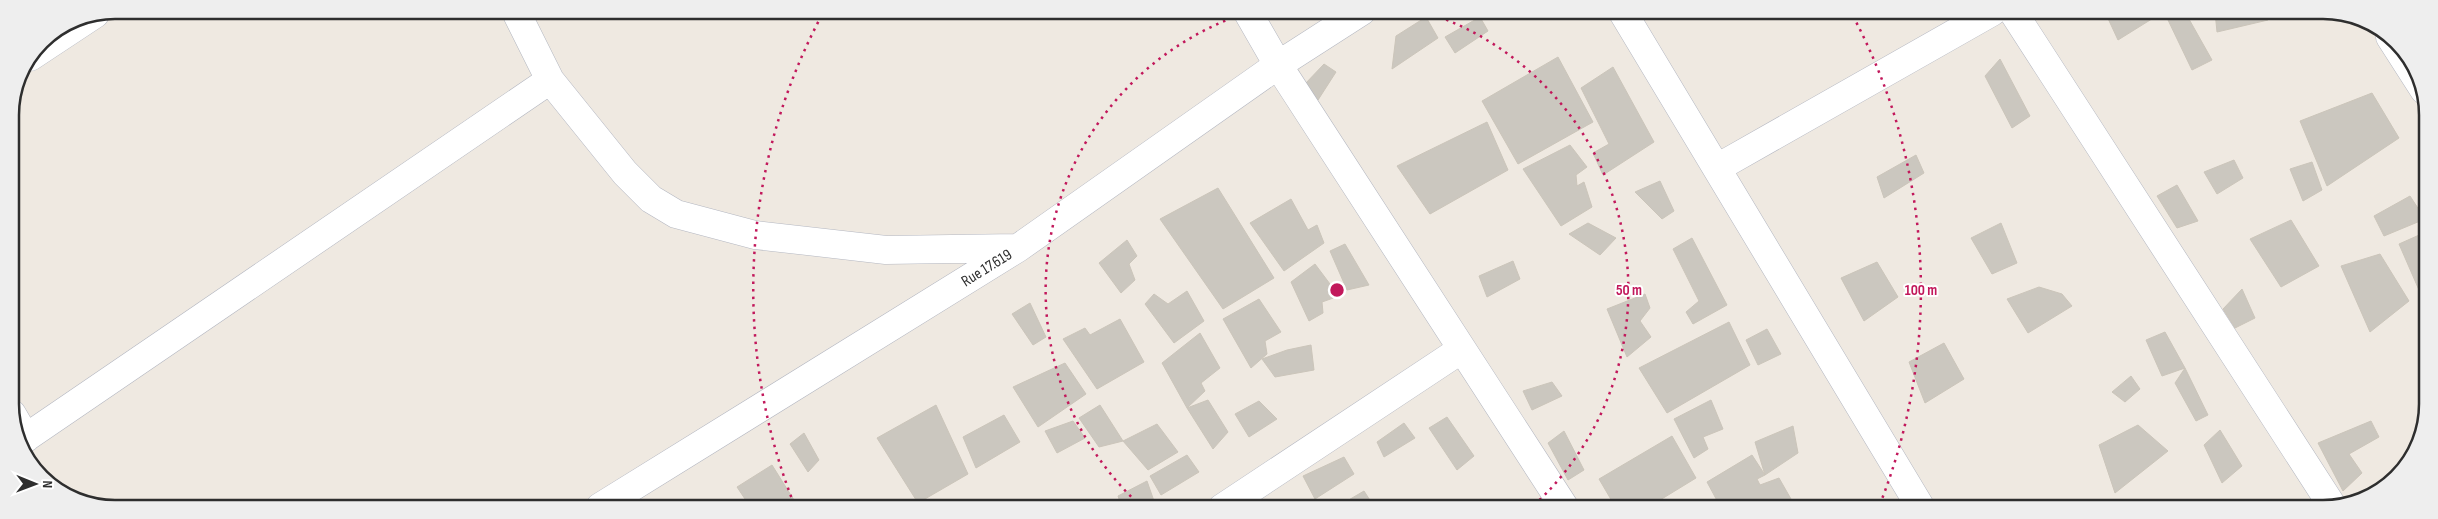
<svg xmlns="http://www.w3.org/2000/svg" width="2438" height="519" font-family="'Sofia Sans Condensed',sans-serif">
<rect width="100%" height="100%" fill="#efe9e1"/>
<path fill="#cbc7bf" stroke="#cbc5ba" d="M2105,12H2163L2118,40Z
M2185,12L2212,60L2192,70L2168,20Z
M2215,12H2266L2268,20L2217,32Z
M1426,17L1438,38L1392,69L1396,36Z
M1480,17L1488,31L1455,53L1445,37Z
M1558,57L1593,122L1518,164L1482,101Z
M2000,59L2030,116L2012,128L1985,76Z
M1324,64L1336,72L1318,100L1305,84Z
M1613,67L1654,142L1603,175L1593,153L1609,144L1581,88Z
M2372,93L2399,138L2327,186L2300,121Z
M1487,122L1508,170L1430,214L1397,166Z
M1570,145L1587,167L1576,175L1577,186L1584,182L1592,207L1561,226L1523,169Z
M1916,155L1924,173L1884,198L1877,177Z
M2234,160L2243,178L2217,194L2204,172Z
M2312,162L2322,190L2303,201L2290,169Z
M1660,181L1674,211L1662,219L1635,192Z
M2177,185L2198,221L2177,228L2157,196Z
M1218,188L1274,278L1223,309L1160,219Z
M2410,196L2425,219L2384,236L2374,216Z
M1291,199L1308,230L1317,225L1324,243L1284,271L1250,223Z
M2291,220L2319,266L2281,287L2250,239Z
M1588,223L1616,238L1600,255L1569,234Z
M2001,223L2017,263L1992,274L1971,238Z
M2426,232V285L2419,290L2399,244Z
M1692,238L1727,305L1693,324L1686,312L1699,301L1673,249Z
M1127,240L1137,256L1129,264L1135,280L1121,293L1099,263Z
M1345,244L1369,285L1347,290L1330,251Z
M2380,254L2409,301L2370,332L2341,266Z
M1513,261L1520,279L1487,297L1479,276Z
M1877,262L1898,297L1864,321L1841,278Z
M1315,264L1339,296L1322,302L1323,313L1309,321L1291,282Z
M2039,287L2062,294L2072,306L2028,333L2007,299Z
M2242,289L2255,318L2235,328L2223,309Z
M2419,290H2426V312Z
M1187,291L1204,321L1174,343L1145,304L1154,294L1168,304Z
M1645,294L1650,308L1640,321L1651,337L1627,357L1607,309Z
M1259,299L1281,332L1265,341L1267,354L1251,368L1223,319Z
M1030,303L1046,337L1033,345L1012,314Z
M1120,319L1144,362L1097,389L1063,339L1085,328L1090,335Z
M1729,322L1750,365L1667,413L1639,368Z
M1767,329L1781,354L1758,365L1746,340Z
M2165,332L2185,368L2162,376L2146,340Z
M1200,333L1220,368L1201,383L1205,391L1187,408L1162,363Z
M1944,343L1964,379L1925,403L1909,362Z
M1311,345L1314,370L1275,377L1262,359L1287,350Z
M1065,363L1086,394L1038,427L1013,387Z
M2185,368L2208,415L2196,421L2175,383Z
M2131,376L2140,389L2125,402L2112,392Z
M1552,382L1562,396L1532,410L1523,391Z
M1208,400L1228,432L1213,449L1187,408Z
M1711,400L1723,429L1703,437L1708,449L1694,458L1674,419Z
M1259,401L1277,419L1249,437L1235,414Z
M936,405L968,474L918,503L877,438Z
M1100,405L1123,441L1099,447L1079,418Z
M1004,415L1020,442L976,468L963,437Z
M1447,417L1474,456L1457,470L1429,428Z
M1073,421L1085,438L1057,453L1045,431Z
M2371,421L2379,437L2349,454L2362,473L2343,491L2318,443Z
M1404,423L1415,438L1384,457L1377,442Z
M1157,424L1178,452L1148,470L1123,441Z
M2138,425L2168,451L2115,493L2099,445Z
M1793,426L1798,453L1765,475L1755,442Z
M2220,430L2242,466L2222,483L2204,445Z
M1564,431L1584,470L1568,480L1548,443Z
M804,433L819,460L808,472L790,444Z
M1672,436L1696,478L1647,508H1616L1599,479Z
M1187,455L1199,472L1161,495L1150,476Z
M1752,455L1765,475L1757,479L1760,485L1779,478L1791,499L1773,508H1721L1707,482Z
M1344,457L1354,474L1315,499L1303,476Z
M772,465L799,508H751L737,487Z
M1147,481L1155,504L1147,508H1122L1118,496Z
M1364,491L1375,508H1335Z"/>
<g fill="none" stroke-linecap="round" stroke-linejoin="round">
<g stroke="#b4b7c1" stroke-width="29">
<path id="street" d="M515,10L550,80L625,173L651,199L676,214L755,235L886,250L1017,248
M1247,11L1278,65L1565,508
M1622,11L1921,508
M2013,12L2333,507
M2390,37L2424,90
M30,57L95,14
M1717,168L1992,12
M12,414L26,438
M21,441L550,80
M600,507L1018,248L1278,65L1362,11
M1222,508L1462,349"/>
</g>
<use href="#street" stroke="#fff" stroke-width="28"/>
</g>
<g fill="none" stroke="#c2185b" stroke-width="2.5" stroke-dasharray="2.5 5">
<path d="M1142 507A292 292 0 0 1 1249 12M1425 12A292 292 0 0 1 1532 507"/>
<path d="M794 504A584 584 0 0 1 824 11M1853 16A584 584 0 0 1 1880 504"/>
</g>
<g text-anchor="middle" stroke-width="4" stroke-linejoin="round" paint-order="stroke">
<g font-size="16" fill="#2e2e2e" stroke="#fff">
<text transform="translate(986 267) rotate(-32)" y="6">Rue 17.619</text>
</g>
</g>
<path d="M0 0H2438V519H0ZM115 19H2323A96 96 0 0 1 2419 115V404A96 96 0 0 1 2323 500H115A96 96 0 0 1 19 404V115A96 96 0 0 1 115 19Z" fill="#eee" fill-rule="evenodd"/>
<path fill="none" stroke="#2e2e2e" stroke-width="2.5" d="M115 19H2323A96 96 0 0 1 2419 115V404A96 96 0 0 1 2323 500H115A96 96 0 0 1 19 404V115A96 96 0 0 1 115 19Z"/>
<circle cx="1337" cy="290" r="8" fill="#c2185b" stroke="#fff" stroke-width="2.5"/>
<g font-size="15" text-anchor="middle" font-weight="bold" fill="#c2185b" stroke="#fff" stroke-width="4" stroke-linejoin="round" paint-order="stroke">
<text x="1629" y="295">50 m</text>
<text x="1921" y="295">100 m</text>
</g>
<g transform="translate(35 484) rotate(91)" stroke="#ffffff" stroke-width="4" paint-order="stroke">
<path d="M0-4L9 19L0 12L-9 19Z" fill="#2e2e2e"/>
<text y="-8" font-size="14" font-weight="bold" text-anchor="middle" fill="#2e2e2e">N</text>
</g>
</svg>
